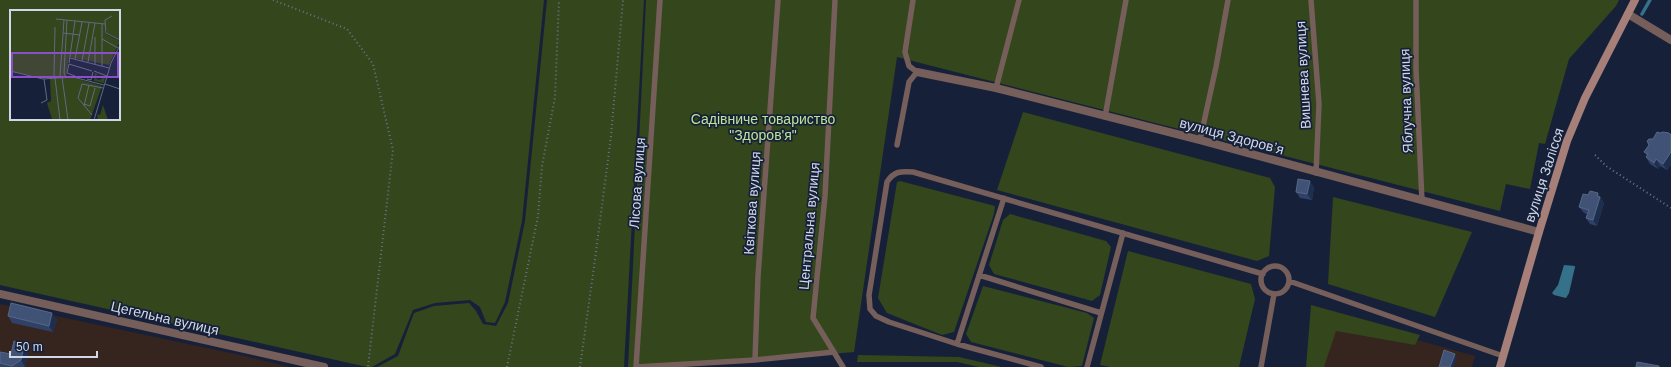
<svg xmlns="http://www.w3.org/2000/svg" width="1671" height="367" font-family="Helvetica,sans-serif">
<rect width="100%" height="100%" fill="#162139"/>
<path fill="#36241e" d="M0,304L240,355L290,367H0Z
M1320,313L1475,356L1472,367H1312Z"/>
<path fill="#33461c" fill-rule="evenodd" d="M0,0H544L522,221L505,302L495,323L486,322L480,307L470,300L435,303L413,310L395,354L372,367H367L0,285ZM11,11H119V119H11Z
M547,0H644L624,367H377L398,356L414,313L434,306L469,303L476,311L483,324L496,326L508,303L525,221Z
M646,0H1619L1616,6L1569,59L1545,144L1539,143L1530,189L1506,184L1500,211L897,57L854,352L681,367H628Z
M1023,112L1270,178L1275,187L1269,256L1257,261L997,190Z
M900,181L995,206L994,214L954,332L942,335L887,313L878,298L897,182Z
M1333,197L1472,232L1435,317L1328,284Z
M1010,214L1106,241L1111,247L1100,295L1092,301L994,274L989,265L1003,220Z
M1128,251L1251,284L1255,299L1239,367H1110L1100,365Z
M983,286L1087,313L1094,318L1082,366L1068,367L971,342L966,334Z
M1311,305L1420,335L1415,345L1336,331L1324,367H1306Z
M858,355L959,357L1002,367H979L957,362H857Z"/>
<path fill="#36718a" d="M1564,265L1575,266V267L1569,293L1566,298L1554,295L1552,293L1558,285Z"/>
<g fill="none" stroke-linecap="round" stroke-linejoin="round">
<path stroke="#36718a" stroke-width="3.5" d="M1642,14L1650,0"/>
<path stroke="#6b7589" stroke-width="2" stroke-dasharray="1 3" stroke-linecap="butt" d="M273,0L347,29L373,64L393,150L368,367
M1595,155L1606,166L1671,208
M507,367L538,216L542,166L555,97L559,0
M580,367L594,267L611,136L623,0"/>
<path stroke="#765e5a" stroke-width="5.5" d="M660,0L636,367L755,360L834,352
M835,0L825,196L813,318L843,367
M1311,0L1319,104L1316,173
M1416,0V69L1422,201
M996,88L1019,0
M1105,117L1126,0
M1200,140L1216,67L1228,0
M897,145L909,82L917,72L909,66L905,52L913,0
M1261 280a14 14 0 1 1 28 0a14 14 0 1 1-28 0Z
M979,275L1101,313
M1289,281L1503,356
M957,344L1004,198
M755,360L758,276L778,0
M1041,367L957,344L889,322L876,316L870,309L869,295L887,182C894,171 901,171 913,172L1263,274
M1087,367L1123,233
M1261,367L1274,294"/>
<path stroke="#765e5a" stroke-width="8" d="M1628,14L1671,40
M917,72L996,88L1200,140L1539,232
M0,294L324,367"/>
<path stroke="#a67f79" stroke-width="8" d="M1500,367L1539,232L1567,141L1585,98L1635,0"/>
</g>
<path fill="#2f4167" d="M1660,133L1671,135V165L1667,170L1660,166L1658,169L1650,164L1646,157L1647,155L1644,152L1653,139Z
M1314,187L1312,200L1300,198L1296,192Z
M1598,193L1604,203L1597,226L1590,224L1586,218L1587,214L1584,213L1579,207L1588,195Z
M8,316L57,319L53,332L12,323Z
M25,343L29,349L25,367H0V352L11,354Z"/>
<path fill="#1e2e4f" d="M1671,152V165L1667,170L1663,164Z
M1656,159L1660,166L1658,169L1654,163Z
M1310,181L1314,187L1312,200L1307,194Z
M1598,193L1604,203L1597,226L1593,220Z
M52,313L57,319L53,332L49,326Z
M25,343L29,349L25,367L21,360Z
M1455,354L1457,357L1454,367H1450Z"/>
<path fill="#405275" stroke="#576787" d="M1657,132L1660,133L1663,132L1669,133L1671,135V152L1663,164L1656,159L1654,163L1646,157L1648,154L1644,152L1649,145L1647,141L1649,139H1653Z
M1298,179L1310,181L1307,194L1296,192Z
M1590,191L1598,193L1597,196L1600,197L1593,220L1586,218L1589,210L1579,207L1583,194L1588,195Z
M11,303L52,313L49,326L8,316Z
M14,341L25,343L21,360L12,366L0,363V352L11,354Z
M1444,350L1455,354L1450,367H1439Z
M1637,362L1659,366V367H1636Z"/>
<g text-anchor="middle" stroke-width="3.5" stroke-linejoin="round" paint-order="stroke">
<g font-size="14" fill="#d0d8e8" stroke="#162139">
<text transform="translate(1303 75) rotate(-93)" y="5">Вишнева вулиця</text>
<text transform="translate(1406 101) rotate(-92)" y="5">Яблучна вулиця</text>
<text transform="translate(1232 136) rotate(15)" y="5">вулиця Здоровʼя</text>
<text transform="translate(1544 175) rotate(-72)" y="5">вулиця Залісся</text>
<text transform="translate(637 183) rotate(-86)" y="5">Лісова вулиця</text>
<text transform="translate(752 203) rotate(-86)" y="5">Квіткова вулиця</text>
<text transform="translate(809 226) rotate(-85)" y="5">Центральна вулиця</text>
<text transform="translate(165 318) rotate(13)" y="5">Цегельна вулиця</text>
</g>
<g font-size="14" fill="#bee299" stroke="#162139">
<text x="763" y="124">Садівниче товариство<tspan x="763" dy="16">"Здоров'я"</tspan></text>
</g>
</g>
<g transform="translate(10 10)">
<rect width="110" height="110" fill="#162139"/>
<path d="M0,0H110V30L97,23L95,15L96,24L110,31L99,55L59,47L56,66H63L84,71L85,63L91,65L87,64L85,68L89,70L95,67L94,73H93L63,66H56L32,68L0,61ZM61,67L92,76L80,110L42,109L37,93L41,91L40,69ZM93,95L98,110H85L88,108L87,104L90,105Z" fill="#33461c"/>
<path fill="none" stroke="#606a7f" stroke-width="1" d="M102,6L95,10L96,23L110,30M46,9L95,14M92,14V56M53,23L70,25M92,29L108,38M60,48L99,58M65,49L72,12M72,51L79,13M78,52L85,13M59,53L65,11M85,54V27M0,61L33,69L63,67L94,75M84,61L97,66M44,66L45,17M50,66L54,10M65,66L57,63L59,54L82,61M52,67L58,110M56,67L54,63L57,10M45,68L50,110M77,69L81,70L83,62M95,74L110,79M31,93L37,90L34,69M74,94L80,96L85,78M74,96L79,75M82,105L68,88L72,74L93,78M84,110L101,53L110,35"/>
<path fill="#8c4ec7" fill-opacity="0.15" stroke="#8c4ec7" stroke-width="2" d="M2,43H108V67H2Z"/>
<rect width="110" height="110" fill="none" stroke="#d0d8e8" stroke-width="2"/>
</g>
<path d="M10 351v6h87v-6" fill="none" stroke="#d0d8e8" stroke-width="2"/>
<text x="16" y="351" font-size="12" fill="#d0d8e8" stroke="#162139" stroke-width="3" paint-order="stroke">50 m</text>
</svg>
